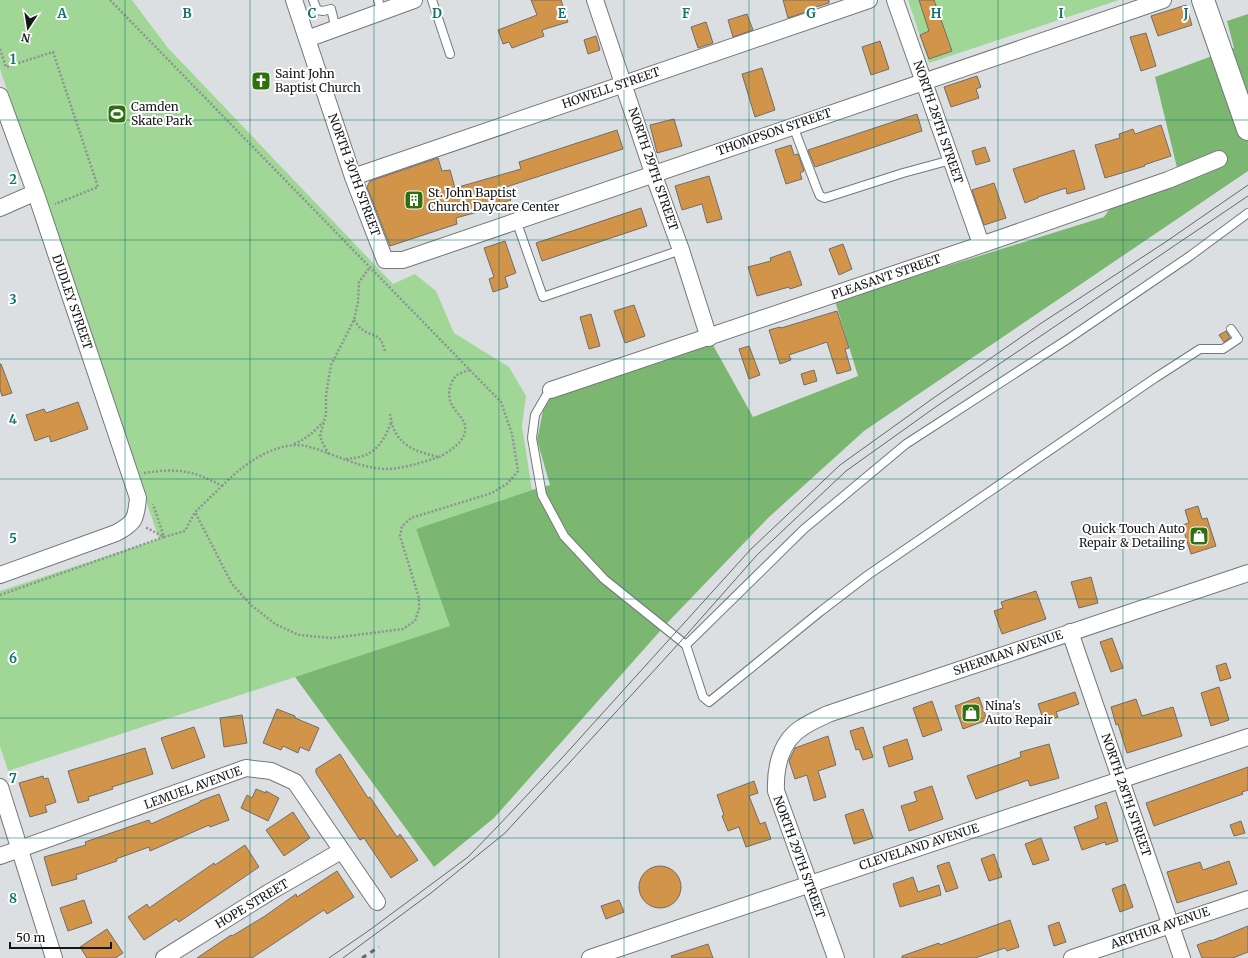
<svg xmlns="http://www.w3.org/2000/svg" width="1248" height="958" font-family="Merriweather,serif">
<rect width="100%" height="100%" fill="#dcdfe2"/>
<path fill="#a0d796" d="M0,0H132L168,48L393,284L415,274L436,291L454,333L509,367L526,396L522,426L532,490L416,529L451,626L8,771L0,746V591L159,539L0,69Z
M908,0H1119L929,63Z"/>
<path fill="#7bb770" d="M1248,14V171L864,431L768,518L669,621L494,818L434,867L295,677L450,626L416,529L532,490L550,485L537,440L546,396L709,338L753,417L858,376L835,301L1104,217L1112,205L1180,180L1155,77L1234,48L1227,21Z"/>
<path fill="#d19449" stroke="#706d6a" d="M531,0H561L568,22L542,30L544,36L512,48L509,42L503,44L498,30L537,15Z
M783,0H829V3L806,10V12L788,18Z
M919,0H934L952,51L929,59L920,35L929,31Z
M1186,5L1192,25L1158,36L1151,16Z
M747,14L753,30L733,37L728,20Z
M706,22L713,43L698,48L691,27Z
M1146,33L1156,66L1141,71L1130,37Z
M596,36L600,50L588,54L584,40Z
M880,41L889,69L871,75L862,47Z
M762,68L775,110L755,117L742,74Z
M977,76L981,87L976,89L979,98L951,107L944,87Z
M917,114L922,131L815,167L808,150Z
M674,119L682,146L657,153L650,125Z
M1161,125L1171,156L1144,165L1145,166L1105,178L1095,145L1120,138L1119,134L1133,129L1135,134Z
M617,130L623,149L506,187L511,200L488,207V209L456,218L457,224L390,246L367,187L370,181L438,158L442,171L450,170L455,188L521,169L519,162Z
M791,145L794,155L798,154L804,171L800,173L802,179L786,184L775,150Z
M985,147L990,161L976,165L972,151Z
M1074,150L1085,189L1067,194L1066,188L1038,197V198L1025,203L1013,169Z
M709,176L722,219L707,223L702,204L682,210L675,186Z
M994,183L1006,218L984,225L972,190Z
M641,208L647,226L542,261L536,243Z
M505,241L516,273L505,277L508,287L493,292L489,279L494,277L484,248Z
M843,244L852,269L839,275L829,249Z
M790,251L802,285L790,289L789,287L757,296L748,267L771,261L770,258Z
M634,305L645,336L625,343L614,311Z
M837,311L849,348L845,349L851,370L837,374L827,342L789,355L791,360L780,364L769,330L780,327L781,328Z
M591,314L600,346L589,349L580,317Z
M1226,331L1230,338L1224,342L1219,335Z
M749,346L760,375L749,379L739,349Z
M0,364H1L12,393L2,396L0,390Z
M814,370L817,381L804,385L801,374Z
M78,402L88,429L51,442L49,436L35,441L26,415L44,409L46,413Z
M1198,506L1202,519L1207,518L1216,546L1191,554L1182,525L1189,523L1185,510Z
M1091,577L1098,603L1079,608L1071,582Z
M1036,591L1046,619L1002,634L994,611L1003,608L1001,602Z
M1112,638L1123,668L1111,672L1100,642Z
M1226,663L1231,678L1220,681L1216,666Z
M1219,687L1229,720L1211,726L1201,693Z
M1075,692L1079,704L1056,712L1058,717L1044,722L1038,704Z
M979,697L987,720L963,729L955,706Z
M1136,699L1142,716L1173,707L1182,736L1127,753L1118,724L1116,725L1111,707Z
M932,701L942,730L923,737L913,708Z
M277,709L295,716V718L319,728L309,751L300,747L298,753L283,746L281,750L263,743Z
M242,715L247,743L224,747L220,718Z
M194,727L205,757L172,769L161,738Z
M863,727L873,757L863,760L859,749L856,750L850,731Z
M828,736L836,765L818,771L826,797L814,801L807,775L795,779L789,761L795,748Z
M907,739L913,759L889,767L883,747Z
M1049,744L1059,778L1030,786L1028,780L976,799L967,776L1021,757L1020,752Z
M145,748L153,774L112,787L113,789L88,797L89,800L78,803L68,771Z
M340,754L368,798L370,797L397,837L400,834L418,860L391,878L364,838L360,840L316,773V769Z
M1248,767V790L1242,792L1243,794L1154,826L1146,803Z
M43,776L44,779L48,778L56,802L45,806L47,812L30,817L19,783Z
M754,781L758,793L749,796L760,824L765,822L771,839L746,847L739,827L728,831L722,816L724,815L717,795Z
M932,786L943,819L909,831L901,806L917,801L914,792Z
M256,789L266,793V791L279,798L268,821L241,808L247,795L252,798Z
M219,794L229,820L210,827L209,825L150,851L149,847L116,859L117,861L76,875L77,879L52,886L44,857L86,845L85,842L149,820L151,824L200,802V801Z
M1106,802L1118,841L1106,845L1105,842L1082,850L1074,827L1098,818L1095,806Z
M863,809L873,838L854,844L845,815Z
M293,812L310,838L284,856L266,830Z
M1241,821L1245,833L1234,836L1230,825Z
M1041,838L1049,860L1033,865L1025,844Z
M245,845L259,867L179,922L176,919L144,940L128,917L147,904L149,908L214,863L215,865Z
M994,854L1002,877L989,881L981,859Z
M1229,861L1237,884L1177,903L1167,872L1200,862L1203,870Z
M949,862L958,888L946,892L937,866Z
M639 887a21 21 0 1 1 42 0a21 21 0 1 1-42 0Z
M337,871L354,897L327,914L324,910L252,958H197L231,935L232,936L265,916L296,894L297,897Z
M913,877L918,892L939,885L941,895L900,907L893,884Z
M1125,884L1133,907L1120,912L1112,889Z
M84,900L92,923L68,931L60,908Z
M619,900L624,912L606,919L601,906Z
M1010,920L1019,947L1007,951L1005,948L975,958H902V956L939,943L940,945Z
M1059,922L1066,942L1054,946L1048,926Z
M1248,926V952L1233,958H1202L1197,945L1211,940V941Z
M107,929L123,953L115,958H87L80,947Z
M708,944L713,958H672L671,956Z"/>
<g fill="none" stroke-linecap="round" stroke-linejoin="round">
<g stroke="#74787a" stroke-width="10">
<path id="lane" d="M313,0L317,10L323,11L331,9L336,29
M378,0L382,12
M432,0L450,54
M793,126L817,189L820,196L825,198L903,173L951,160
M516,220L543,297L681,250
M551,390L546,396L535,415L532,438L542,495L564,536L604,579L686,645L804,529L906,444L1068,339L1190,256L1248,213
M686,645L703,697L709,702L821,611L868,575L1155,378L1200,349H1223L1238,339L1231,329"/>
</g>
<g stroke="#74787a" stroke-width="18">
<path id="street" d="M294,0L353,177L385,260H403L1163,0
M595,0L653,173L681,250L709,338
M895,0L981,244
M307,39L414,0
M0,96L38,200L138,498C136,519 135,523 116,533L0,575
M353,177L869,0
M0,208L34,193
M551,390L1004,237L1168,180L1219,159
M1070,632L1182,958
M0,787L54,958
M0,856L246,768L271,771L295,782L377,902
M164,958L268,893L341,851
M590,958L1248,737
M836,958L776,791C775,767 781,740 803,727C810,722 820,718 828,714L1248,573
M1072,958L1248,899"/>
</g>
<g stroke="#74787a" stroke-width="24">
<path id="secondary" d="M1203,0L1248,129"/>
</g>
<path stroke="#8f9193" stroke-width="2.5" stroke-dasharray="2 2" stroke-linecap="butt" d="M110,0L501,402L512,434L518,471L508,483L492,493L411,518L402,526L400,536L419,598V609L415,621L403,629L332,638L299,635L275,624L251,605L232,584L195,512
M0,49L6,67L53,52L98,187L55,204
M354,320L360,328L366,332L376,336L381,340L385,351
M294,444C306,439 314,432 323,422
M329,454L323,444L320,436L326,414V395L331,365L354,320L358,302L359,282L370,267
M439,457C449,452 468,440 465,426C464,418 455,412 452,405C447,397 449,383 456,376C459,373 466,371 470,370
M346,459C373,457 381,447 391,423
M144,473C177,468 193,470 222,486L195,512L185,531L164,537L145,527
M222,486C241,466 276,440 306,446C318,449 330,454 341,458C356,464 372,469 388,469C406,468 423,462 439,457C412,451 394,444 390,414
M0,595L164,537L153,504"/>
<use href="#lane" stroke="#fff" stroke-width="8"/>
<use href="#street" stroke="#fff" stroke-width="16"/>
<use href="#secondary" stroke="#fff" stroke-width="22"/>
<path stroke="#656769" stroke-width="1" d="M329,958L371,929L468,857L498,826L562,758L751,549L840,465L932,399L1040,324L1164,243L1248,185
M343,958L431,893L505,833L681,641L757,555L846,471L937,406L1248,196"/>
<path stroke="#656769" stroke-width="3" stroke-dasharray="5 5" stroke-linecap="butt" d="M362,958L379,947"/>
</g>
<path fill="none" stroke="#0f766e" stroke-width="1" stroke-opacity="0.55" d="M125,0V958M250,0V958M374,0V958M499,0V958M624,0V958M749,0V958M874,0V958M998,0V958M1123,0V958M0,120H1248M0,240H1248M0,359H1248M0,479H1248M0,599H1248M0,718H1248M0,838H1248"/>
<defs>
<g id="church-square" transform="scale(1)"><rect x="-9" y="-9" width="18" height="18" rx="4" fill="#2d710e" stroke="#fff"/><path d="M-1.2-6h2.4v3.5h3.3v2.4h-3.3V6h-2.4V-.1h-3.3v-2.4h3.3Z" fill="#fff"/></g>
<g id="stadium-square" transform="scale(1)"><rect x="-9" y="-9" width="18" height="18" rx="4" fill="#2d710e" stroke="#fff"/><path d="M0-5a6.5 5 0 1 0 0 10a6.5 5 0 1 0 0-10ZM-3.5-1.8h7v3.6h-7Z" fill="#fff"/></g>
<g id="building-square" transform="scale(1)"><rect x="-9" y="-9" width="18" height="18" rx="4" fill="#2d710e" stroke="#fff"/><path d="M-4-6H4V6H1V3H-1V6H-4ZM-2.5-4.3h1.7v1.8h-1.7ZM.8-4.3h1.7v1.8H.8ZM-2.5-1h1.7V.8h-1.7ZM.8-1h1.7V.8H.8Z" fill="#fff"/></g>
<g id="shop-square" transform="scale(1)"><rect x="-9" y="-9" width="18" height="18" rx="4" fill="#2d710e" stroke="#fff"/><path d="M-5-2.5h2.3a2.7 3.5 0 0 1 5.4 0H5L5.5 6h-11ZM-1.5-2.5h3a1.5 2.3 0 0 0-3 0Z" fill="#fff"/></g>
</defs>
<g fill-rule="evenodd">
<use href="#church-square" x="261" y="81"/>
<use href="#stadium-square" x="117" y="114"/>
<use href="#building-square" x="414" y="200"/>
<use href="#shop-square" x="1199" y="536"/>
<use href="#shop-square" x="971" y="713"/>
</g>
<g text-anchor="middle" stroke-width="4" stroke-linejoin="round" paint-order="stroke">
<g font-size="12" fill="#151617" stroke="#fff" text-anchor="start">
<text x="275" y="78">Saint John<tspan x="275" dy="14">Baptist Church</tspan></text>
<text x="131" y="111">Camden<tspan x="131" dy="14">Skate Park</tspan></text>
<text x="428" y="197">St. John Baptist<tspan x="428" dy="14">Church Daycare Center</tspan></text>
<text x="1185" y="533" text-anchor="end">Quick Touch Auto<tspan x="1185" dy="14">Repair &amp; Detailing</tspan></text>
<text x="985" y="710">Nina's<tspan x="985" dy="14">Auto Repair</tspan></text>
</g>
<g font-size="12" fill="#151617" stroke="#fff">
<text transform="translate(611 88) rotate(-19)" y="4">HOWELL STREET</text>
<text transform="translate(938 122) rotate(71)" y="4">NORTH 28TH STREET</text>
<text transform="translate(774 132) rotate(-19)" y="4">THOMPSON STREET</text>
<text transform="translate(653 169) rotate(71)" y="4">NORTH 29TH STREET</text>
<text transform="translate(354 175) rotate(70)" y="4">NORTH 30TH STREET</text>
<text transform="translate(886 277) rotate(-19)" y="4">PLEASANT STREET</text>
<text transform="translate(72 302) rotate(71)" y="4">DUDLEY STREET</text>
<text transform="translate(1008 653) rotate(-19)" y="4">SHERMAN AVENUE</text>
<text transform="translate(193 788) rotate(-20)" y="4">LEMUEL AVENUE</text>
<text transform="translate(1126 795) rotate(71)" y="4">NORTH 28TH STREET</text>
<text transform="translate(919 847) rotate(-18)" y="4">CLEVELAND AVENUE</text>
<text transform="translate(799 857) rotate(70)" y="4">NORTH 29TH STREET</text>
<text transform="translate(252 904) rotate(-31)" y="4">HOPE STREET</text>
<text transform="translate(1160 928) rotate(-19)" y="4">ARTHUR AVENUE</text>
</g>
</g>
<g font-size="13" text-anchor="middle" font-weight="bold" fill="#0f766e" stroke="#fff" stroke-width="4" stroke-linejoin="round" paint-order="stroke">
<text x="62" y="18">A</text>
<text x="187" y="18">B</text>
<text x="312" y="18">C</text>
<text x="437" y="18">D</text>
<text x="562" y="18">E</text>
<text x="686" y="18">F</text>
<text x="811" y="18">G</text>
<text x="936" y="18">H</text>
<text x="1061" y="18">I</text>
<text x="1186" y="18">J</text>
<text x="13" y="64">1</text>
<text x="13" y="184">2</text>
<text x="13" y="304">3</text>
<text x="13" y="424">4</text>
<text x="13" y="543">5</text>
<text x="13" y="663">6</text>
<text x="13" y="783">7</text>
<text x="13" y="903">8</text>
</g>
<g transform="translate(28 28) rotate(192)" stroke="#ffffff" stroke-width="3" paint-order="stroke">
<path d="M0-3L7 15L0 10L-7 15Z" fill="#151617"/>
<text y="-6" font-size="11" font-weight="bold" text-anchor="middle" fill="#151617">N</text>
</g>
<path d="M10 942v6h101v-6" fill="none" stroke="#151617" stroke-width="2"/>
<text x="16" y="942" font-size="12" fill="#151617" stroke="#ffffff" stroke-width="3" paint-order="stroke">50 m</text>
</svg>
